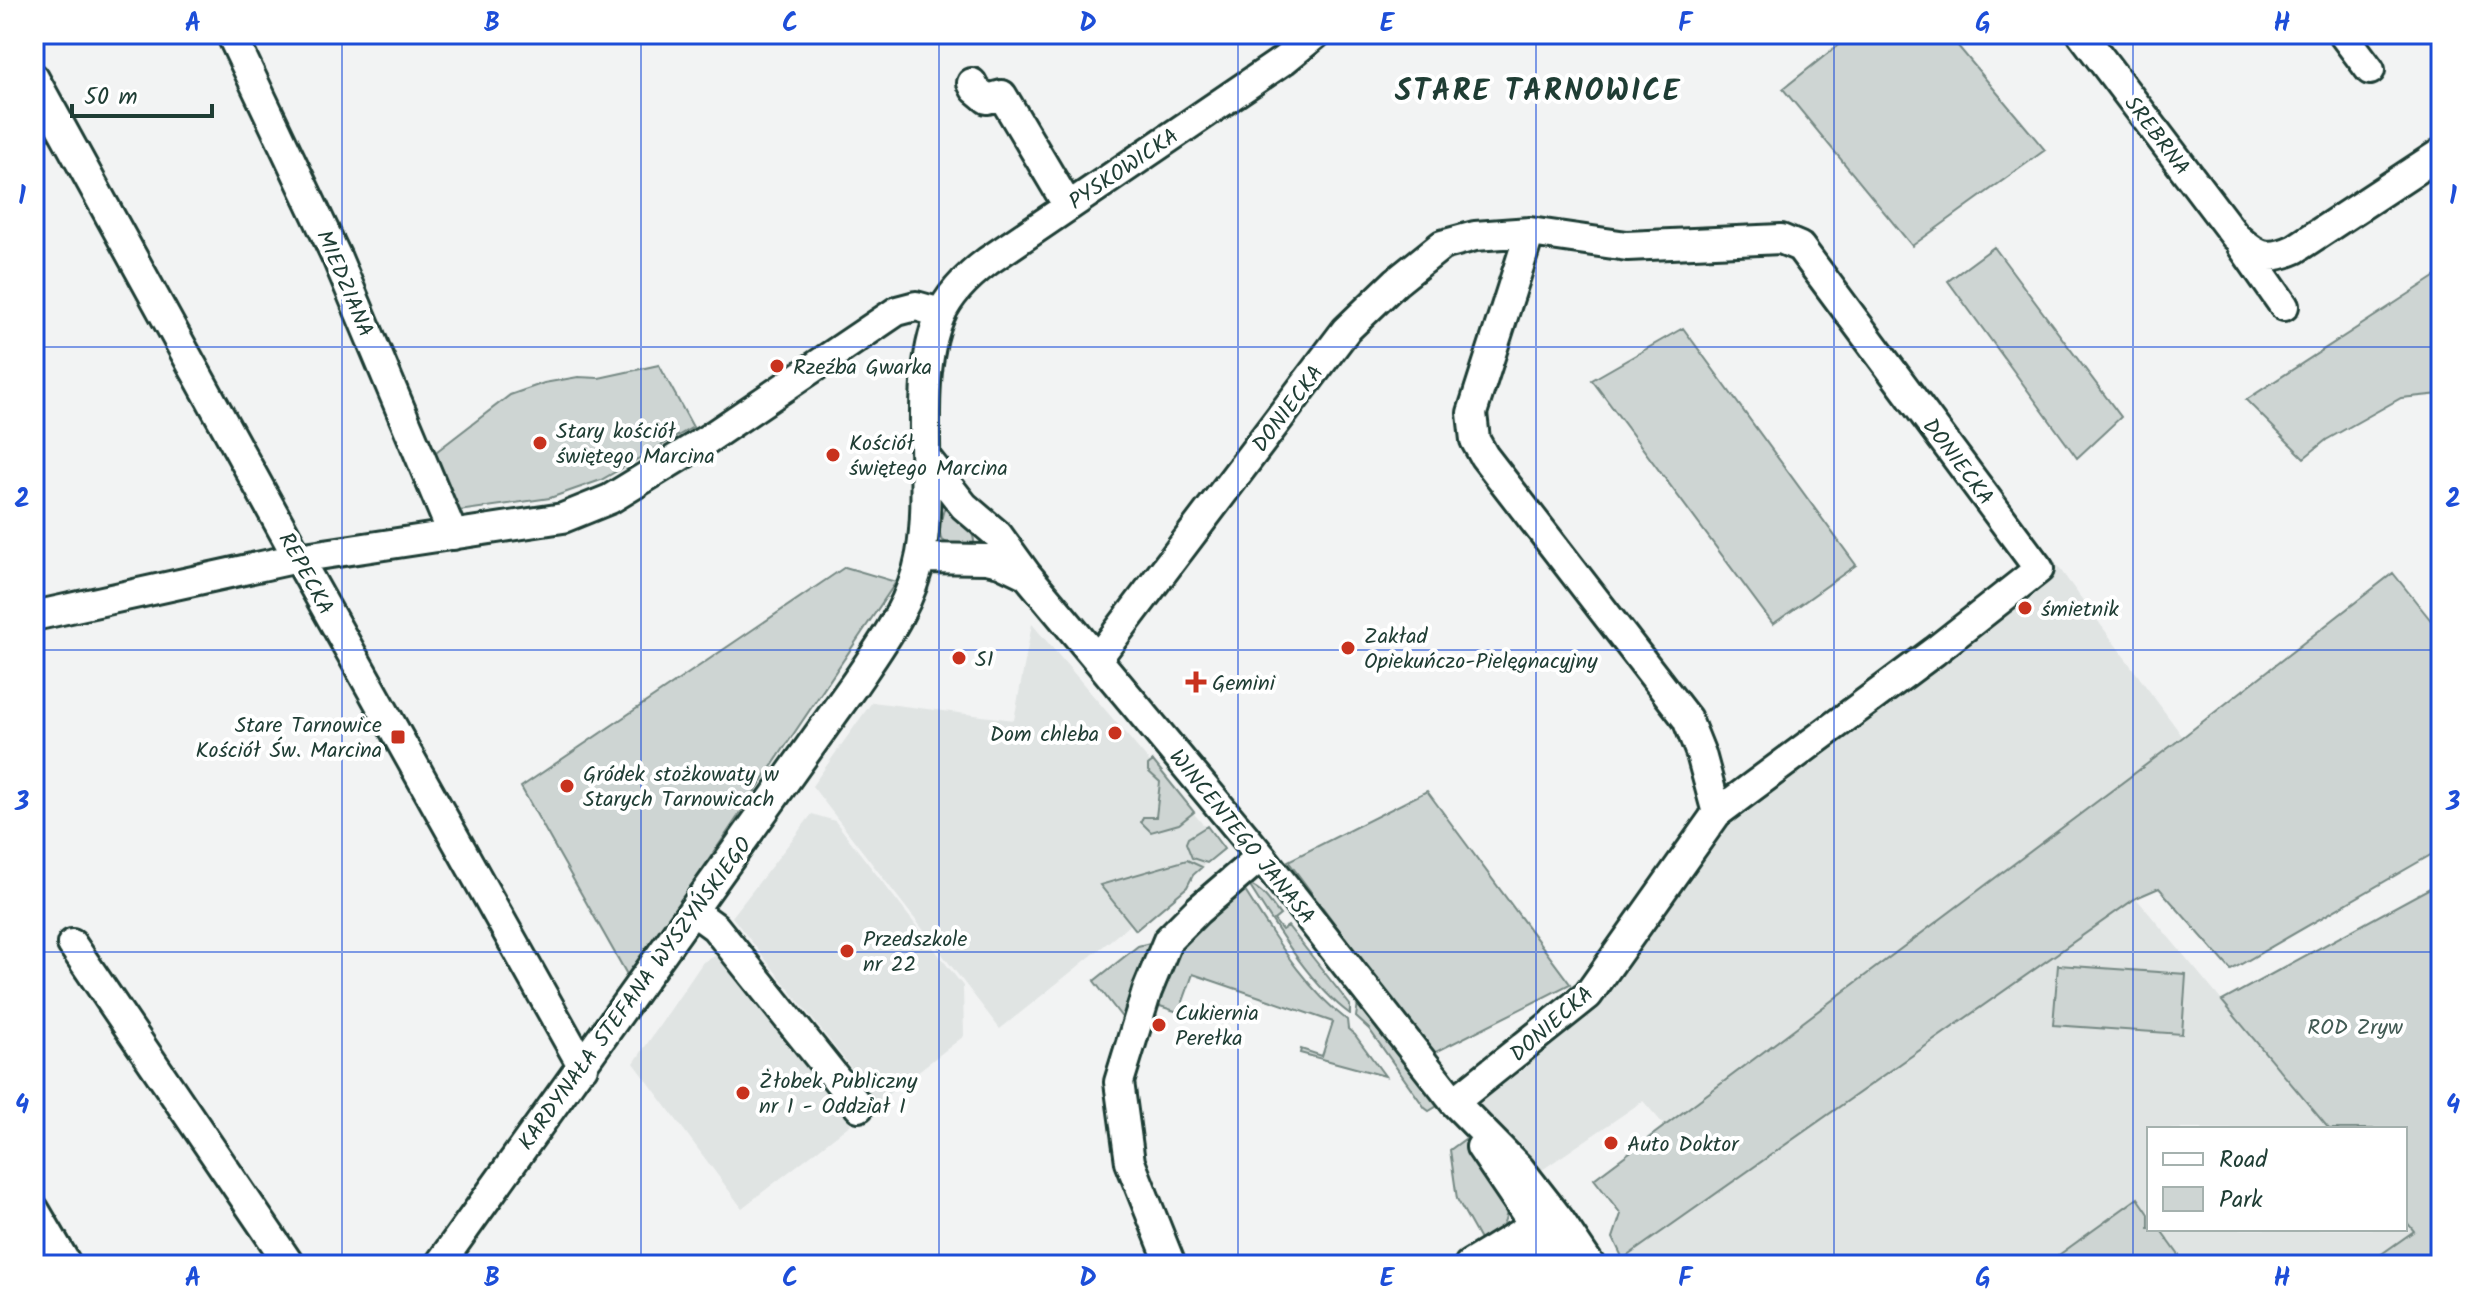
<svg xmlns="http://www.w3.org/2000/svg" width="2475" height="1299" font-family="Kalam,sans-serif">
<rect width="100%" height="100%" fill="#f2f3f3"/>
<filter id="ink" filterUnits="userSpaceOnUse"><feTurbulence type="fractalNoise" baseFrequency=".0125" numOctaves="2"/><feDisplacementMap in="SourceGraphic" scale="16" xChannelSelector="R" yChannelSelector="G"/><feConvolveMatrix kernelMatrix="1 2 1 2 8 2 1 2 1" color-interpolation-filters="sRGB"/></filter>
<g filter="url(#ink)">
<path fill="#e0e4e3" d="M2051,557L2183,737L1665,1126L1643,1101L1539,1172L1468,1091L1574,1008L1699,835L2017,589Z
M1032,624L1224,849L1000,1029L812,786L872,702L1014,720Z
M812,814L835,821L963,986L964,1036L878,1102L732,917Z
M2136,898L2329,1129H2149V1229H2405V1220L2414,1231L2366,1265H1627L1623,1259Z
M723,952L851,1124L742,1208L634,1063L703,962Z"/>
<path fill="#ced5d3" stroke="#768984" stroke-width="2" d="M1852,34H1948L2045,150L1912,246L1783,89Z
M1994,247L2121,417L2077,458L1948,281Z
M2441,273L2440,394L2401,398L2326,440L2304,458L2246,400Z
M1683,328L1856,565L1773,624L1592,380Z
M659,365L693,427L601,480L550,498L452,512L428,458L510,395L544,383L578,377L599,378Z
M944,509C957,510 976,532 974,545C963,549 950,546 941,539L939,528Z
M845,567L896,582L629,978L521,787Z
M2393,573L2441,633V849L2231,970L2159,888L2136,898L1623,1259L1613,1238L1621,1214L1594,1179L2183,737Z
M1153,761L1194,812L1179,824L1151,832L1141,822L1143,817H1156L1160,782L1148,771V765Z
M1427,791L1570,984L1432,1054L1288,861Z
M1207,826L1224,849L1207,863L1192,858L1186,843L1188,838Z
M1187,860L1202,867L1193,875L1187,887L1136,930L1100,885Z
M2441,882V1265H2366L2414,1231L2405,1220V1129H2329L2222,1001Z
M1249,885C1263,889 1271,904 1280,915L1274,920L1282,930L1288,926L1350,1005V1014C1311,986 1275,926 1249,885Z
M1243,888C1273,934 1303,987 1347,1020L1348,1029L1355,1035L1385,1076L1300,1053L1301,1049L1322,1056L1333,1022L1193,974L1181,1007L1203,1015L1202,1020L1157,1005C1165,980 1172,954 1189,935C1204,917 1225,903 1243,888Z
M1158,941L1127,1024L1094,981L1138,946Z
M2058,965L2186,974L2182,1034L2053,1025Z
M1358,1002L1439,1105L1429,1111L1425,1108L1369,1029L1356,1017Z
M1465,1139C1476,1156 1511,1196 1506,1216C1503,1229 1493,1238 1484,1247L1457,1199L1450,1150Z
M2138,1198L2149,1214V1229H2160L2186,1265H2045Z"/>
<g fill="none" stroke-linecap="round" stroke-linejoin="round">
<g stroke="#1f3d34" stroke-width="34">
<path id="minor" d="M231,34L337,258L453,535
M2082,34L2235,236C2257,256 2266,262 2295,249L2441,153
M2343,34L2370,70
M34,78L298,558L583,1067
M972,83L975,89L987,99L1002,95L1068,206
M1530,232L1472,413L1475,440L1484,456L1687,719L1701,754L1717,813
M2242,246L2284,306
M927,459L964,506L998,535L1027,575L1261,856L1454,1102L1520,1169L1559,1219L1590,1265
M921,558L987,559L1000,562L1027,575
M34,616L298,558L563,518L610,499L708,439L897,311L916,306L941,313
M1097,659L1346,330L1396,282L1442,245L1475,236L1530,232L1627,246L1781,239L1800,247L2039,569L1935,651L1717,813L1588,995L1454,1102
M693,911L715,927L859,1107
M72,944L290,1265
M1481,1147L1544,1240L1565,1265
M34,1209L67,1265
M439,1265L854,685C882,644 912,604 921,554C934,481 912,382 940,316C950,293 968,276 988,261L1284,60L1316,34
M1171,1265L1130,1162L1119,1082L1147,991L1168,940L1197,911L1261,856
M1469,1265L1534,1225L1551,1221
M1518,1265L1544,1240L1554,1226"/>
</g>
<use href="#minor" stroke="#fff" stroke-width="28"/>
</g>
</g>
<path fill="none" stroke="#1d4ed8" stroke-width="2" stroke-opacity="0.55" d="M342,34V1265M641,34V1265M939,34V1265M1238,34V1265M1536,34V1265M1834,34V1265M2133,34V1265M34,347H2441M34,650H2441M34,952H2441"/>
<g fill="#c8321e" stroke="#fff" stroke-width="3">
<circle cx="777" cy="366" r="8"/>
<circle cx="540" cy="443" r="8"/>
<circle cx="833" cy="455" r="8"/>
<circle cx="2025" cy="608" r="8"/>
<circle cx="1348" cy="648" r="8"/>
<circle cx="959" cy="658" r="8"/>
<path d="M1192 670h8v8h8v8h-8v8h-8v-8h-8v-8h8z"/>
<circle cx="1115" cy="733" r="8"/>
<rect x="390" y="729" width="16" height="16" rx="4"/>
<circle cx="567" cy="786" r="8"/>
<circle cx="847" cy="951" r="8"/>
<circle cx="1159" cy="1025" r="8"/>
<circle cx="743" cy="1093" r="8"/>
<circle cx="1611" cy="1143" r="8"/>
</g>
<g text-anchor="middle" stroke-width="8" stroke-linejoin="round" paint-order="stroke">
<g font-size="22" fill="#1f3d34" stroke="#fff">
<text transform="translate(2158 135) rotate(53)" y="8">SREBRNA</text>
<text transform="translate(1123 168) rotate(-34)" y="8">PYSKOWICKA</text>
<text transform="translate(346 283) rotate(67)" y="8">MIEDZIANA</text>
<text transform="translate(1287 408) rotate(-53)" y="8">DONIECKA</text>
<text transform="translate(1959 461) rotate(53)" y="8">DONIECKA</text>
<text transform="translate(307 573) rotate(61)" y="8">REPECKA</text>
<text transform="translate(1243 836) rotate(51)" y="8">WINCENTEGO JANASA</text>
<text transform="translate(634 993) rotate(-54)" y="8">KARDYNAŁA STEFANA WYSZYŃSKIEGO</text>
<text transform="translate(1551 1023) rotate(-41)" y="8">DONIECKA</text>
</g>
<g font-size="22" fill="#1f3d34" stroke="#fff" text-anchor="start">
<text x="793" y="374">Rzeźba Gwarka</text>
<text x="556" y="438">Stary kościół<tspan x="556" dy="25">świętego Marcina</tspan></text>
<text x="849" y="450">Kościół<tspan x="849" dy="25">świętego Marcina</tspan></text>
<text x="2041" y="616">śmietnik</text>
<text x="1364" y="643">Zakład<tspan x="1364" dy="25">Opiekuńczo-Pielęgnacyjny</tspan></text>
<text x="975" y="666">S1</text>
<text x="1212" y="690">Gemini</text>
<text x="382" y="732" text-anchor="end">Stare Tarnowice<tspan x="382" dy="25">Kościół Św. Marcina</tspan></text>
<text x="1099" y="741" text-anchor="end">Dom chleba</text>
<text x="583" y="781">Gródek stożkowaty w<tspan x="583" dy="25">Starych Tarnowicach</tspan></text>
<text x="863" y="946">Przedszkole<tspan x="863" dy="25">nr 22</tspan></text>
<text x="1175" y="1020">Cukiernia<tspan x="1175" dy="25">Perełka</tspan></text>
<text x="759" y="1088">Żłobek Publiczny<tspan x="759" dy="25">nr 1 - Oddział I</tspan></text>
<text x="1627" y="1151">Auto Doktor</text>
</g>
<g font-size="22" fill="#425b54" stroke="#fff">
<text x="2355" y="1034">ROD Zryw</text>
</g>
<g font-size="30" font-weight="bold" letter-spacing="2" fill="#1f3d34" stroke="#fff">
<text x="1538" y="100">STARE TARNOWICE</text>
</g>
</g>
<rect width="2475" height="1299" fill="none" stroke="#fff" stroke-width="88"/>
<rect x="2147" y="1127" width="260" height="104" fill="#ffffff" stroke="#a5b1ae" stroke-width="2"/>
<rect x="2163" y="1153" width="40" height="12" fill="#ffffff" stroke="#a5b1ae" stroke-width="2"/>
<text x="2219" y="1167" font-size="24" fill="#1f3d34">Road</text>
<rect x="2163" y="1187" width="40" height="24" fill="#ced5d3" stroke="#a5b1ae" stroke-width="2"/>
<text x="2219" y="1207" font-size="24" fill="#1f3d34">Park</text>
<path d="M72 104v12h140v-12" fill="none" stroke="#1f3d34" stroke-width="4"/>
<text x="84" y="104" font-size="24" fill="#1f3d34" stroke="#ffffff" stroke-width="6" paint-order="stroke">50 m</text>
<rect x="44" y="44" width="2387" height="1211" fill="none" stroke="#1d4ed8" stroke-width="3"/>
<g font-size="26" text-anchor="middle" font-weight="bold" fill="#1d4ed8">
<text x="193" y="31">A</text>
<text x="492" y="31">B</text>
<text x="790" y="31">C</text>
<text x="1088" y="31">D</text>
<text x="1387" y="31">E</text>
<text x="1685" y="31">F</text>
<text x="1983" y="31">G</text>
<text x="2282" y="31">H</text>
<text x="22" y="204">1</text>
<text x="2453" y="204">1</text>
<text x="22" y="507">2</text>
<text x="2453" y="507">2</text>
<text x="22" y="810">3</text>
<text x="2453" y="810">3</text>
<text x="22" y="1113">4</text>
<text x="2453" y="1113">4</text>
<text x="193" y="1286">A</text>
<text x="492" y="1286">B</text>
<text x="790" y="1286">C</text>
<text x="1088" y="1286">D</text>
<text x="1387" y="1286">E</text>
<text x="1685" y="1286">F</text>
<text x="1983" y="1286">G</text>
<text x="2282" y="1286">H</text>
</g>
</svg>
